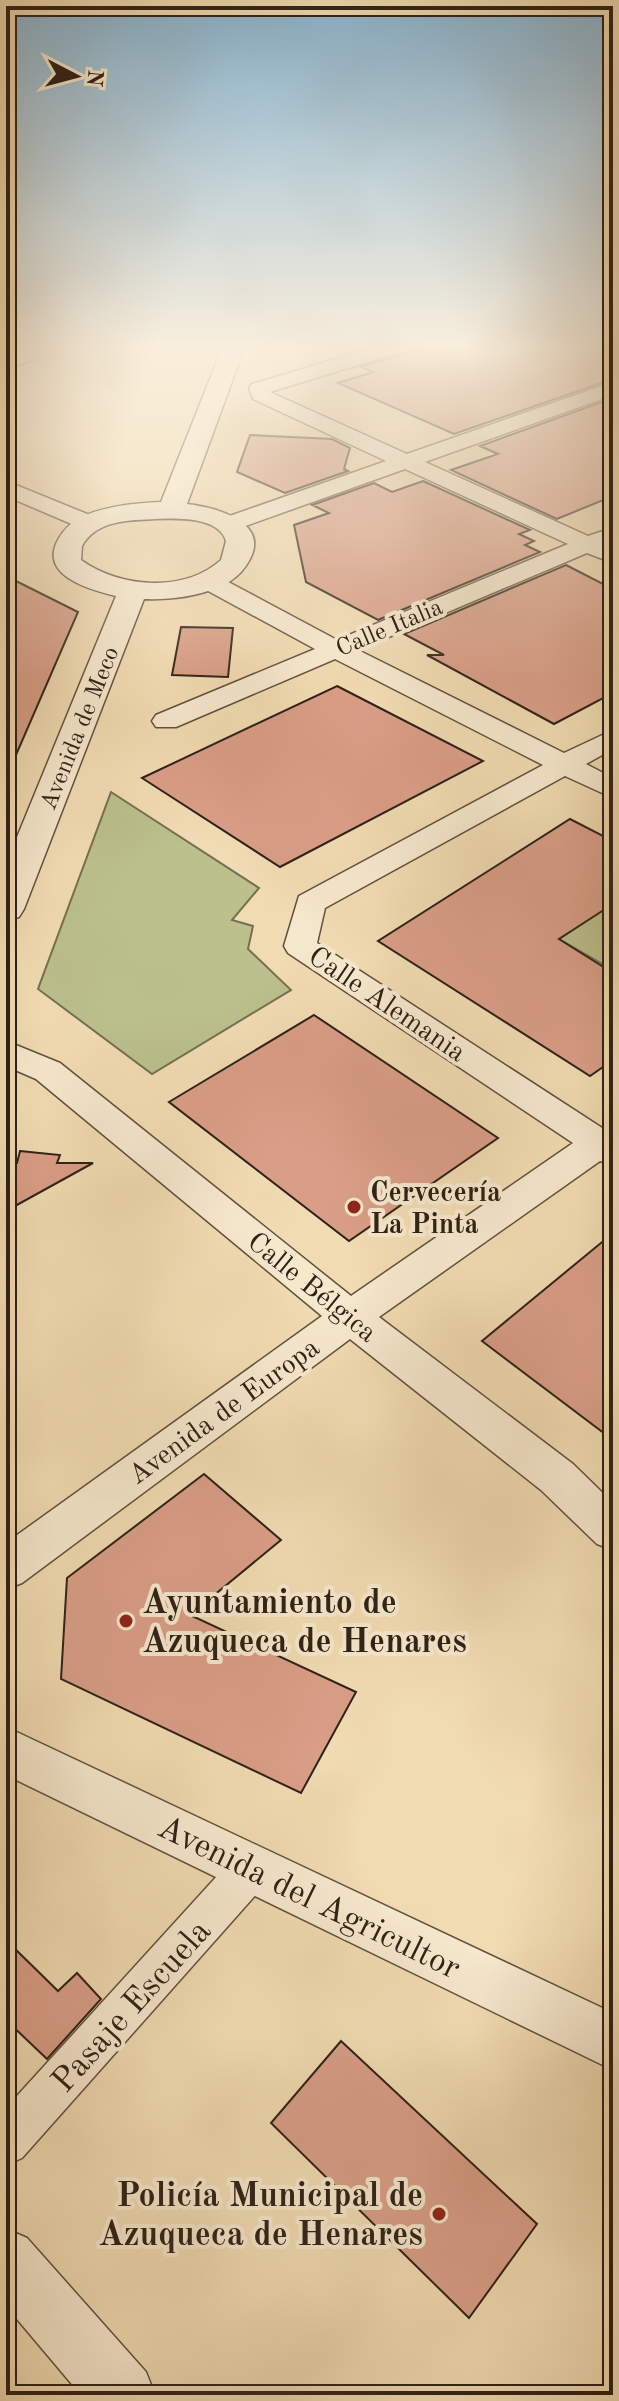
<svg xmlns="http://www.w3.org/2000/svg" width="619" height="2401" font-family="'Old Standard TT',serif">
<rect width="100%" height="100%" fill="#f1dbb2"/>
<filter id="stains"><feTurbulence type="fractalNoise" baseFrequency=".0025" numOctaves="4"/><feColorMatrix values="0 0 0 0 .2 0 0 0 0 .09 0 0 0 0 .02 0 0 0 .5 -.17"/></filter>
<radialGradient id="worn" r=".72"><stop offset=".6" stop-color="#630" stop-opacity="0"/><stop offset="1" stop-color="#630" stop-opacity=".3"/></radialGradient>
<path fill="#bbc08c" stroke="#747051" stroke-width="2" d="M111,792L259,888L232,920L253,926L248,949L291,990L152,1074L38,989Z
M613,902V970L559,939Z"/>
<path fill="#d99e87" stroke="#2e2116" stroke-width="2" d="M413,346H613V379L454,434L338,383L373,372L361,367L408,353Z
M613,398V496L557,519L451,470L498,454L480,446Z
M250,435L332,439L350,448L344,469L348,471L285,493L237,472Z
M423,481L530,530L519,534L534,541L525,545L540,552L378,620L306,582L294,525L329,513L312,505L374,483L392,492Z
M566,565L613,589V693L554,724L427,655H444L404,634Z
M6,576L78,612L6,778Z
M181,627L233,628L228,677L172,675Z
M337,686L483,761L280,867L142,778Z
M570,819L613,841V904L559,939L613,973V1060L590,1076L378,941Z
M314,1015L498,1138L349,1241L169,1102Z
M20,1151L60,1155L57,1163H93L6,1211V1163H17Z
M613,1233V1440L482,1341Z
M204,1474L281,1540L190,1615L356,1692L301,1793L61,1679L67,1578Z
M6,1940L58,1991L77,1973L101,1999L47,2059L6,2020Z
M341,2041L537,2224L469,2318L271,2123Z"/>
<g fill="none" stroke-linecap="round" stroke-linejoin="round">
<g stroke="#5f503d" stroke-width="3">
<path id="pedestrian" d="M253,1847L268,1853L274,1867L268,1881L22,2158L6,2165V2108L238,1853Z"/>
</g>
<g stroke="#5f503d" stroke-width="3">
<path id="minor" d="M37,346H66L63,350L6,369V356Z
M380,346H410L407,350L270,392L407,454L613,382V395L425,462L588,536L603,531L611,533L613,541L608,545L613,547V563L587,553L358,650L564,753L613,730V749L586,764L613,778V798L565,776L325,908L317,943L613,1135V1165L600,1161L379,1317L573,1464L613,1503V1550L597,1544L541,1490L350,1339L22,1583L6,1589V1543L322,1316L36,1079L6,1066V1041L60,1063L351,1296L573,1143L288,953L284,946L299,896L543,765L335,659L176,727H156L152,721L156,715L315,649L199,586L196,581L199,576H217L337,640L568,544L405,469L237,529H221L217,524L221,519L386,461L253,399L249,388L252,384Z
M6,481L97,518L101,523L97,528H81L6,496Z
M6,1727L613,2013V2070L6,1775Z
M6,2229L27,2238L146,2372L155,2395H81L6,2306Z"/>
</g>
<g stroke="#5f503d" stroke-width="3">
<path id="tertiary" d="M223,346H245L187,504C213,507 270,521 250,559C245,569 238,576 229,582C204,596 172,600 144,599L24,909L19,917L6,920V864L116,596C88,589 37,575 59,538C65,528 72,522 81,517C106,506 134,503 161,502ZM156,519C177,518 219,517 226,541L221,560C184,593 120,588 81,560L82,546C96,520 130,520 156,519Z"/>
</g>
<use href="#pedestrian" fill="#f6e8cd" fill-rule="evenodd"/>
<use href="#minor" fill="#f6e8cd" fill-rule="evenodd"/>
<use href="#tertiary" fill="#f6e8cd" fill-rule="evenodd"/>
</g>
<linearGradient id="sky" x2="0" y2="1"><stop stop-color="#89b6d3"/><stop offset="0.51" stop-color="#f9efdc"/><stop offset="1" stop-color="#f9efdc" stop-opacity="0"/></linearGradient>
<rect width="619" height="682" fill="url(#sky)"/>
<g fill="#8f2418" stroke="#f6e8cd" stroke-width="3">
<circle cx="354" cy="1207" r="8"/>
<circle cx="126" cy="1621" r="8"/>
<circle cx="439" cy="2214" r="8"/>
</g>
<g text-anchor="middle" stroke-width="8" stroke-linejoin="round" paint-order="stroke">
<g font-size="24" fill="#2e2116" stroke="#f6e8cd">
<text transform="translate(389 627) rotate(-23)" y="8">Calle Italia</text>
<text transform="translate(79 728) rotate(-68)" y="8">Avenida de Meco</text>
</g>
<g font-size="28" fill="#2e2116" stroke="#f6e8cd">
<text transform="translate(388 1003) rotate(34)" y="10">Calle Alemania</text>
<text transform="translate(313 1286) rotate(39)" y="10">Calle Bélgica</text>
<text transform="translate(223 1410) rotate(-36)" y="10">Avenida de Europa</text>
</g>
<g font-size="28" font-weight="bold" fill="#2e2116" stroke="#f6e8cd" text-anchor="start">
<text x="370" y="1201">Cervecería<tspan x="370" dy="32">La Pinta</tspan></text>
</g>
<g font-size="34" font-weight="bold" fill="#2e2116" stroke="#f6e8cd" text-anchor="start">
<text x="142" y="1613">Ayuntamiento de<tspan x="142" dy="39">Azuqueca de Henares</tspan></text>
<text x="423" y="2206" text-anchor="end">Policía Municipal de<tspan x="423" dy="39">Azuqueca de Henares</tspan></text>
</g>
<g font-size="34" fill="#2e2116" stroke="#f6e8cd">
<text transform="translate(310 1896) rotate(26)" y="12">Avenida del Agricultor</text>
<text transform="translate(130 2005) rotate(-48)" y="12">Pasaje Escuela</text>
</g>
</g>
<rect width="619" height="2401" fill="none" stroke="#f1dbb2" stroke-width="32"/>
<rect x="8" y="8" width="603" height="2385" fill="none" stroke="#2e2116" stroke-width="4"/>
<rect x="16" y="16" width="587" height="2369" fill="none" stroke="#2e2116" stroke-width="2"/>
<g transform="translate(76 76) rotate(96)" stroke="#f6e8cd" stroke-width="6" paint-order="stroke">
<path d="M0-6L14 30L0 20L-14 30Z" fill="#2e2116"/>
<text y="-12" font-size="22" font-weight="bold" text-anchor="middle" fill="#2e2116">N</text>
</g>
<rect width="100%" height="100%" filter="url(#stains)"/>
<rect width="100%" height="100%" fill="url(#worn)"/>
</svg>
